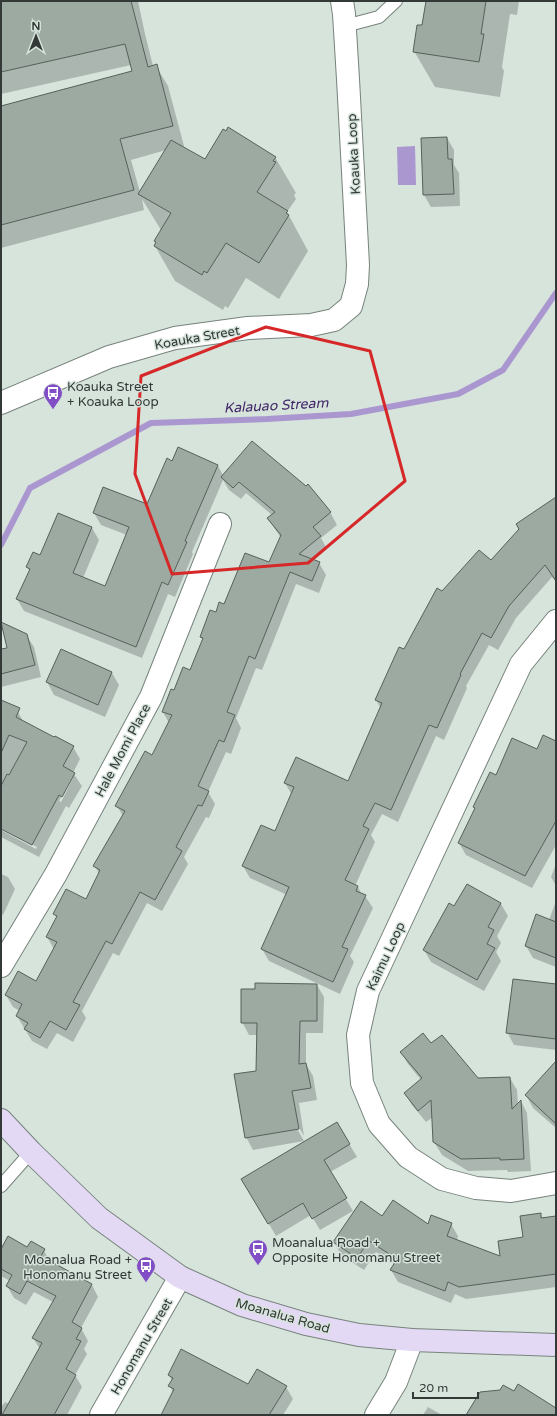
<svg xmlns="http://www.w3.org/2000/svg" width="557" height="1416" font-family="'Varela Round',sans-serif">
<rect width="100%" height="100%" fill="#d6e4dc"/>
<path fill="#ab97d0" d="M415,146L416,185H398L397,147Z"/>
<path fill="#0003" fill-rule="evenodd" d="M1,1H138L145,34L153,66H156L168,86L184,146H181L205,161L275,157L296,193L294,195L296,199L287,212L308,251L279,299L246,278L228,308L225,306L223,310L175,281L155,246L156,243L155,241L161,230L142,199L144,210L1,248V107L133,72L131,65L1,94ZM166,150L140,192L131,160Z
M426,1H519L517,15L510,14L502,67L504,71L500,97L435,87L414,51L423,27Z
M447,138L454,150V165L459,173L460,206L431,207L424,195Z
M178,448L218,466L223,475L330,512L337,525L321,538L327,549L313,560L319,563L326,575L319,593L296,584L262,670L256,668L236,718L241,728L231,754L226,752L208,792L215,804L209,818L206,817L184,857L188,864L162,911L147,903L119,956L113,953L82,1011L86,1018L73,1042L57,1033L47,1049L32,1041L17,1016L20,1011L13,1007L6,995L36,982L54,949L47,937L57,918L54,914L86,900L99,874L95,866L123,816L117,806L153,756L169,723L163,712L174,692L190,672L203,641L201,637L216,613L270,564L281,538L268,519L272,515L246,493L241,499L229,490L223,480L192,552L193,554L175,597L168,594L142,658L24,611L17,599L30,571L27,567L41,556L58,514L92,528L99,540L83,578L105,587L127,535L101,525L94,513L147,505L172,462Z
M556,506V582L552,577L516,618L498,650L489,645L466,686L467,688L444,740L436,736L398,822L382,814L371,835L375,842L355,886L358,887L362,895L365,896L373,908L350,956L354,962L340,994L269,961L262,949L287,895L250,878L243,866L275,832L292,795L285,783L349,782L381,709L376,700L404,650L442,592L491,562Z
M1,624L26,635L34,647L41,677L1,687V651L8,649Z
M61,650L112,673L119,685L105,717L54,695L47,682Z
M1,705L18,712L24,723L73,747L80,759L73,773L82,786L69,808L66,806L39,857L1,837V830L36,849L37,847L1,828ZM71,778H73L61,802L59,801Z
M556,742V845L532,888L466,855L459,843L496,776L537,750Z
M556,864V886L551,877Z
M1,874L8,877L15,889L3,915L1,914Z
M467,885L501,904L508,916L497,936L501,943L496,952L501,961L484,991L431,962L424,950L455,907Z
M556,901V967L533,958L526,946L549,920Z
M317,985L324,997L323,1033H306V1064L313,1076L317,1100L299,1103L304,1136L297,1124L295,1125L304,1141L253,1150L246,1137L257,1072L258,1035H249L242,1022Z
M556,985V1050L514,1045L507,1032Z
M431,1045L478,1079L510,1078L517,1090L518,1105L521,1101L527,1113L531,1171L508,1172L507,1170L468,1171L442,1155L434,1142L433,1117L426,1122L412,1105L405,1093L421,1080L408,1064L401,1052Z
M556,1063V1128L533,1108L526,1095Z
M337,1123L357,1157L330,1172L353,1211L320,1230L311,1215L276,1236L250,1192Z
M540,1214L543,1219L556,1217V1287L466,1299L455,1294L451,1303L398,1282L391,1270L395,1264L376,1252L364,1270L341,1255L334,1242L383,1217L428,1225L451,1224L458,1236L457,1240L501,1257L524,1238Z
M28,1248L44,1250L50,1263L92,1285L98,1297L81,1328L88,1341L84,1349L87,1354L75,1375L82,1387L67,1415H1V1406H2L5,1402L9,1404L40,1349L33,1338L53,1302L34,1292L26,1305L14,1298L7,1286L10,1281L1,1276V1251Z
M169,1375L248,1385L286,1387L293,1399L283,1415H162L173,1393L170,1386L172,1381Z
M428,1407L442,1415H423Z"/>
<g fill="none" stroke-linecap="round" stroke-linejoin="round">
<path stroke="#ab97d0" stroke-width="6" d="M1,545L30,488L151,423L267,419L351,414L458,394L503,370L556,293"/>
</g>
<path fill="#9daaa2" stroke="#55615a" d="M1,1H131L148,67L157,64L173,126L120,139L134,190L1,225V106L132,71L125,44L1,72Z
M426,1H486L481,34H484L479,62L413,52L417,25H422Z
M228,127L276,157L273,161L276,162L257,192L288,211L286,213L289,215L259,263L226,243L207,273L204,271L202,275L154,246L156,242L154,241L171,213L138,194L171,140L205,159L223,129L226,131Z
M447,137L448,159H452L454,194L423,195L421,138Z
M252,441L306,486L308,484L331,512L313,527L321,536L299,554L320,562L312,581L290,572L255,659L249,656L227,712L235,715L224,742L219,740L198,786L209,791L202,806L198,805L176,847L182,851L155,900L140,892L112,944L106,941L73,1002L80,1005L66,1030L50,1021L40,1038L24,1029L28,1023L16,1016L22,1004L5,995L18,971L36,981L57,942L46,937L57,916L53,914L66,889L86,899L100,870L93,866L125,811L115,806L145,751L152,755L172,715L162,712L171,689L174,690L183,667L190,670L203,638L200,637L210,610L216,612L219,602L224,604L245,553L269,562L281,535L267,518L275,512L239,482L233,488L221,477Z
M178,447L218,465L185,541L187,542L168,585L162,582L136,647L16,599L30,569L26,567L33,552L40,555L58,513L92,527L73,573L105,586L129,527L93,513L103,487L147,504L167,458L172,461Z
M556,497V581L545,565L509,606L491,638L482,633L460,674L461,675L437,728L429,725L391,810L375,803L363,826L369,829L345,880L358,886L356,891L366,895L342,947L348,949L333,982L261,949L289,887L242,866L261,825L275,831L294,787L284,783L296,757L348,781L382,703L375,700L399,647L404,649L437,588L442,591L479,550L491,560L519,529L516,524Z
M1,622L27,634L35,665L1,674V649L7,648Z
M61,649L112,672L98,705L46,682Z
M1,700L20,708L16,717L54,737L55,736L74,746L63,766L75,773L62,797L59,795L32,845L1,829V786L7,774L9,775L27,742L9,735L1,753Z
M543,735L556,741V821L525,876L458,843L475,808L473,807L490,772L496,775L512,738L537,749Z
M467,884L501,903L488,927L494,930L487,944L495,948L477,980L423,950L449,903L454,906Z
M536,914L556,922V958L525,946Z
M513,979L556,984V1039L506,1033Z
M255,983L317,984V1021H300L299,1064L306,1063L311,1088L292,1091L299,1129L245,1138L234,1074L256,1071L257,1023H241V989H255Z
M423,1033L431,1043L442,1035L478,1078L510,1077L512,1109L521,1100L524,1159L500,1160V1158L461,1159L433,1142L431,1100L418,1111L404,1093L422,1078L400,1052Z
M556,1061V1124L525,1095Z
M337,1122L350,1144L324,1160L347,1198L312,1219L303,1203L268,1224L241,1179Z
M393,1200L428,1224L431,1215L452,1223L447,1236L500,1256L498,1241L523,1237L520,1216L541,1213V1218L556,1216V1274L459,1287L448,1282L445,1291L390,1270L397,1259L369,1241L357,1258L333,1242L361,1201L382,1216Z
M8,1236L27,1247L31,1241L45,1249L41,1256L92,1284L72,1322L82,1328L76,1339L81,1341L66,1369L76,1375L54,1415H2L42,1343L32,1338L56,1296L27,1281L20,1294L6,1286L12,1275L1,1269V1249Z
M181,1349L248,1384L257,1369L287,1386L269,1415H161L174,1389L168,1386L173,1378L168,1375Z
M518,1384L556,1408V1415H466L480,1392L500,1390L503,1385L514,1391Z"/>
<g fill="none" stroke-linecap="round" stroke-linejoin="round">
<g stroke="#77837c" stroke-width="14">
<path id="service" d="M345,26L379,17L396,1
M1,1186L31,1152"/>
</g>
<g stroke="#77837c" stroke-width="24">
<path id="minor" d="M1,403L109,357L175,338L248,328L311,325L334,320L351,306L357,284L358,265L348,79L344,14L342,1
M556,621L521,664L368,991L358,1035L362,1083L379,1124L408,1157L442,1179L476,1188L511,1191L556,1183
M1,966L56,874L151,697L220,524
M376,1415L396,1382L412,1340"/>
</g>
<g stroke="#77837c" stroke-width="24">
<path id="tertiary" d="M101,1415L180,1277"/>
</g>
<g stroke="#77837c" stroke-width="24">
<path id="secondary" d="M1,1120L31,1152L99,1218L180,1277L242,1305L306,1324L359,1335L412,1340L556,1345"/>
</g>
<use href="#service" stroke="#fff" stroke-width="12"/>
<use href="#minor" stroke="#fff" stroke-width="22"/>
<use href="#tertiary" stroke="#fff" stroke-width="22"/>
<use href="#secondary" stroke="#e3d9f4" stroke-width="22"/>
</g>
<path fill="none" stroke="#d62828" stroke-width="3" stroke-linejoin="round" d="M266,327L370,351L405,481L308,563L172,574L135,474L141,376Z"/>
<defs>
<g id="bus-pin" transform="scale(1)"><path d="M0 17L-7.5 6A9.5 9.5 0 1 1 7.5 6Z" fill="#814ec6" stroke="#d6e4dc"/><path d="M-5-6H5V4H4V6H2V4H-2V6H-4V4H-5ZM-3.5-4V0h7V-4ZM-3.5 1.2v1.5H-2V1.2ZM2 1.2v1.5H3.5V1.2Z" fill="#fff"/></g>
</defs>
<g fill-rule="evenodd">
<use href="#bus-pin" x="53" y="393"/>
<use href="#bus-pin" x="258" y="1249"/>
<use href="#bus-pin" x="146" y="1266"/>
</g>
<g text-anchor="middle" stroke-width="3" stroke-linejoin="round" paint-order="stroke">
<g font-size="13" fill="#333936" stroke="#d6e4dc">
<text transform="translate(353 154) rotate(-93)" y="5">Koauka Loop</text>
<text transform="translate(197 337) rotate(-10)" y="5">Koauka Street</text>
<text transform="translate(122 750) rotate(-62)" y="5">Hale Momi Place</text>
<text transform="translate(385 956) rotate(-65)" y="5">Kaimu Loop</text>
<text transform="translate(283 1315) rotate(16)" y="5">Moanalua Road</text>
<text transform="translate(141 1346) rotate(-60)" y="5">Honomanu Street</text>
</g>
<g font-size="13" fill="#333936" stroke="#d6e4dc" text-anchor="start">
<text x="67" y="391">Koauka Street<tspan x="67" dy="15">+ Koauka Loop</tspan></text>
<text x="272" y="1247">Moanalua Road +<tspan x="272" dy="15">Opposite Honomanu Street</tspan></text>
<text x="132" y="1264" text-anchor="end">Moanalua Road +<tspan x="132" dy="15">Honomanu Street</tspan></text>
</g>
<g font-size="14" font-style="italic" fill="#412568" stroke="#d6e4dc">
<text transform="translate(276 405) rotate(-3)" y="5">Kalauao Stream</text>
</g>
</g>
<rect width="557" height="1416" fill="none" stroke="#333936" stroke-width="4"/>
<g transform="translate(36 36)" stroke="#d6e4dc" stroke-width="3" paint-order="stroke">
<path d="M0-3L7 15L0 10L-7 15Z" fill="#333936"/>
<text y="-6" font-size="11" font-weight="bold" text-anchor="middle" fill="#333936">N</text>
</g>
<path d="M413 1392v6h65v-6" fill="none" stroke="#333936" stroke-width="2"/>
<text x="419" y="1392" font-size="12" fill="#333936" stroke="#d6e4dc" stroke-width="3" paint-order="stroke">20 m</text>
</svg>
